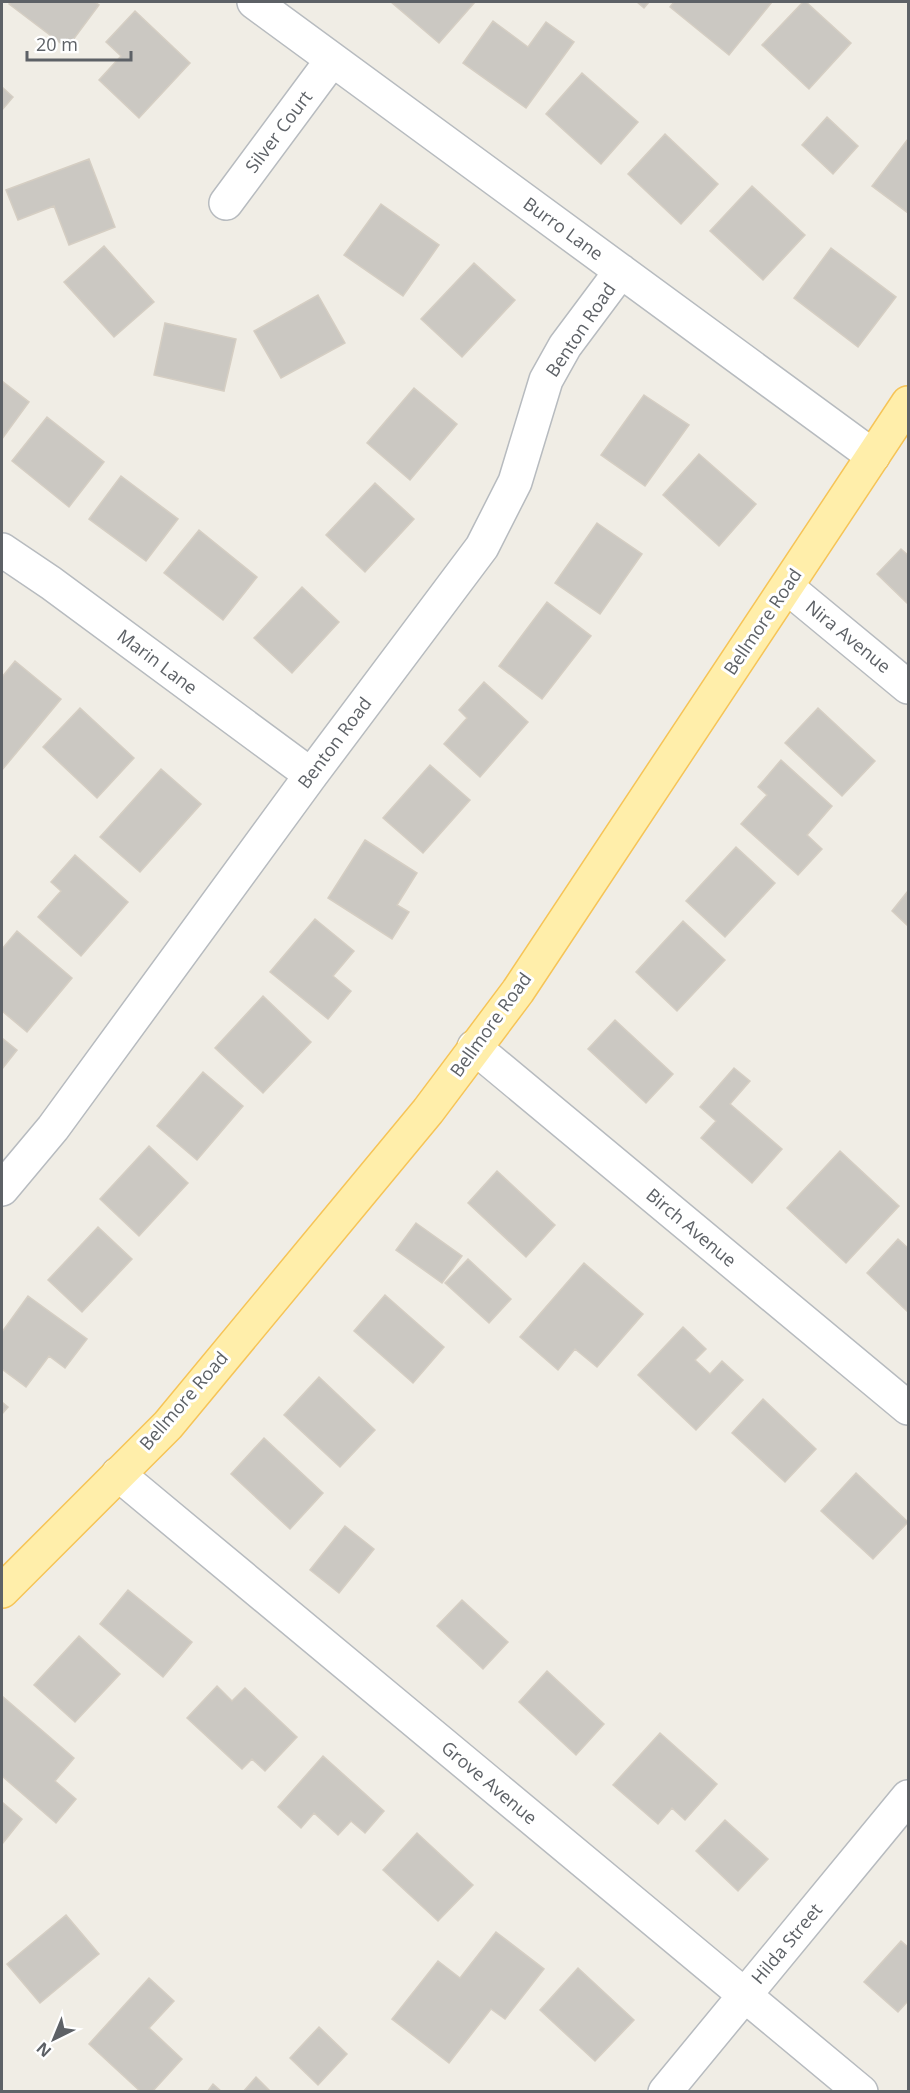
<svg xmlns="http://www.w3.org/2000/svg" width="910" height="2093" font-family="'Open Sans',sans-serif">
<rect width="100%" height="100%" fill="#f0ede5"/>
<path fill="#cbc8c2" stroke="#d5cec3" stroke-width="1.5" d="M11,2H95L99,5L67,48L9,4Z
M391,2H475L439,43Z
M637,2H649L644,8Z
M674,2H772L729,55L670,7Z
M803,2H806L851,43L809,89L762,45Z
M135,11L190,63L139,118L99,80L121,56L106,42Z
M493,21L528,47L546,22L574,42L526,108L463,63Z
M582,73L638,122L601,164L546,114Z
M2,87L13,97L2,110Z
M827,117L858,146L833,174L802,145Z
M665,134L718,184L681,224L628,174Z
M908,139V213L872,186Z
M89,159L115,227L69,245L54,206L18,220L6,190Z
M752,186L805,235L763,280L710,231Z
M381,204L439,245L403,296L344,255Z
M104,246L154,302L114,337L64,282Z
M831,248L896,297L858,347L794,298Z
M474,263L515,300L462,357L421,319Z
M318,295L345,343L281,378L254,331Z
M165,323L236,339L224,391L154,375Z
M2,381L29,402L2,439Z
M414,388L457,424L410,480L367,443Z
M644,395L689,425L645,486L601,455Z
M47,417L104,462L69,507L12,461Z
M699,454L756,504L719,546L663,495Z
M121,476L178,519L146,561L89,519Z
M375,483L414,519L365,572L326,535Z
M597,523L642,554L600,614L555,583Z
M199,530L257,577L223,620L164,573Z
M901,549L908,555V604L877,574Z
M302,587L339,622L292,673L254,638Z
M547,602L591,636L542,699L499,666Z
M15,661L61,699L2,770V677Z
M484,682L528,722L480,777L444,744L467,718L459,710Z
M80,708L134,758L97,798L43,747Z
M818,708L875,761L842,796L785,743Z
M781,760L832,806L807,835L822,849L798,875L741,824L767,795L758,787Z
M430,765L470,800L423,853L383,818Z
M161,769L201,804L140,872L100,837Z
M365,840L417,873L397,905L409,912L392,939L328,898Z
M736,847L775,883L725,937L686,901Z
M75,855L128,902L81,956L38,917L61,891L51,882Z
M908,891V926L892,911Z
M315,919L354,951L333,976L351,991L328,1019L270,972Z
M683,921L725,960L677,1011L636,972Z
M17,931L72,978L27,1032L2,1011V949Z
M263,996L311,1042L263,1093L215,1048Z
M615,1020L673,1074L646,1103L588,1049Z
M2,1038L17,1050L2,1069Z
M734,1068L750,1081L730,1104L782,1149L752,1183L701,1138L716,1121L700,1107Z
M203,1072L243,1106L197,1160L157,1126Z
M149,1146L188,1183L139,1236L100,1199Z
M840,1151L899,1206L846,1263L787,1208Z
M497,1171L555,1225L526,1257L468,1203Z
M416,1223L462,1256L442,1283L396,1250Z
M98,1227L132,1259L82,1312L48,1280Z
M898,1239L908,1248V1312L867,1273Z
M468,1259L511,1299L489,1323L445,1283Z
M584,1263L643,1314L597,1367L575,1349L558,1370L520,1337Z
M385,1295L444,1347L413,1383L354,1331Z
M28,1296L87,1339L65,1368L49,1356L26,1387L2,1369V1332Z
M683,1327L706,1349L695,1360L710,1374L722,1361L743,1380L696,1430L638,1375Z
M319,1377L375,1430L340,1467L284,1415Z
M763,1399L816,1449L785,1482L732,1433Z
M2,1402L8,1407L2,1414Z
M264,1438L323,1493L290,1529L231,1474Z
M856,1473L908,1522L873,1559L821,1511Z
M345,1526L374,1549L339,1593L310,1570Z
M128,1590L192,1642L163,1677L100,1624Z
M462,1600L508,1642L483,1669L437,1626Z
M79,1636L120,1674L75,1722L34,1685Z
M547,1671L604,1724L576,1755L519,1702Z
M217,1686L232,1701L245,1688L297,1737L265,1771L252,1759L242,1769L187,1718Z
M2,1696L74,1758L55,1781L76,1799L56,1823L2,1776Z
M660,1733L717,1784L685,1820L672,1808L658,1824L613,1785Z
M323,1756L384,1811L365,1833L351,1821L338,1835L314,1813L301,1828L278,1807Z
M2,1802L22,1819L2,1844Z
M725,1820L768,1859L738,1891L696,1851Z
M417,1833L473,1885L438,1921L383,1870Z
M66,1915L99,1954L40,2003L7,1964Z
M496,1932L544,1969L505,2019L491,2009L449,2063L392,2019L438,1961L460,1978Z
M901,1941L908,1947V2001L898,2012L864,1982Z
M578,1968L634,2020L595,2061L540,2010Z
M149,1978L174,2001L149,2028L182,2059L152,2092H141L89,2044Z
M319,2027L347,2054L318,2085L290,2058Z
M256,2077L271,2092H243Z
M213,2084L222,2092H207Z"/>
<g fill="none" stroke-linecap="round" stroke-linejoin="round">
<g stroke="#b7bbbf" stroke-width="36">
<path id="minor" d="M254,2L873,456
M226,203L332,60
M2,550L51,583L311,775
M787,587L908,687
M474,1047L908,1408
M2,1189L53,1128L311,775L482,547L515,482L546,380L565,346L621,271
M118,1474L861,2092
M665,2092L908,1797"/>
</g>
<g stroke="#f6c457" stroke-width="36">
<path id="major" d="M2,1591L168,1425L428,1111L518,991L908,403"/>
</g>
<use href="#minor" stroke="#fff" stroke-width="33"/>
<use href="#major" stroke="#fea" stroke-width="33"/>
</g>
<g text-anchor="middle" stroke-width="6" stroke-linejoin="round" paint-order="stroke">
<g font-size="18" fill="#5d6166" stroke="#fff">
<text transform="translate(279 132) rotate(-53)" y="6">Silver Court</text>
<text transform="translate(563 229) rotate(36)" y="6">Burro Lane</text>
<text transform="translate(581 330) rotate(-56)" y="6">Benton Road</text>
<text transform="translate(763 622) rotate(-56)" y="6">Bellmore Road</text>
<text transform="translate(848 637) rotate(39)" y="6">Nira Avenue</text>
<text transform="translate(157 662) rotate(37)" y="6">Marin Lane</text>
<text transform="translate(335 743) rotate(-53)" y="6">Benton Road</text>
<text transform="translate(491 1025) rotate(-54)" y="6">Bellmore Road</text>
<text transform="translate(691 1228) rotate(40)" y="6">Birch Avenue</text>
<text transform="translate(184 1401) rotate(-49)" y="6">Bellmore Road</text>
<text transform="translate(489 1783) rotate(40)" y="6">Grove Avenue</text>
<text transform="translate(787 1944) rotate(-50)" y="6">Hilda Street</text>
</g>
</g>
<rect width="910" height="2093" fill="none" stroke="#5d6166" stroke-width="6"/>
<g transform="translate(54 2039) rotate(223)" stroke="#ffffff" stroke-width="4.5" paint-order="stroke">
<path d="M0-4.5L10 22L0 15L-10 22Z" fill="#5d6166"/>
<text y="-9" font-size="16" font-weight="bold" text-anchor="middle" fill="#5d6166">N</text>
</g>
<path d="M27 51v9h104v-9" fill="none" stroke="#5d6166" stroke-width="3"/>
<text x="36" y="51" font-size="18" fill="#5d6166" stroke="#ffffff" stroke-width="4.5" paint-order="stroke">20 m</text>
</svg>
